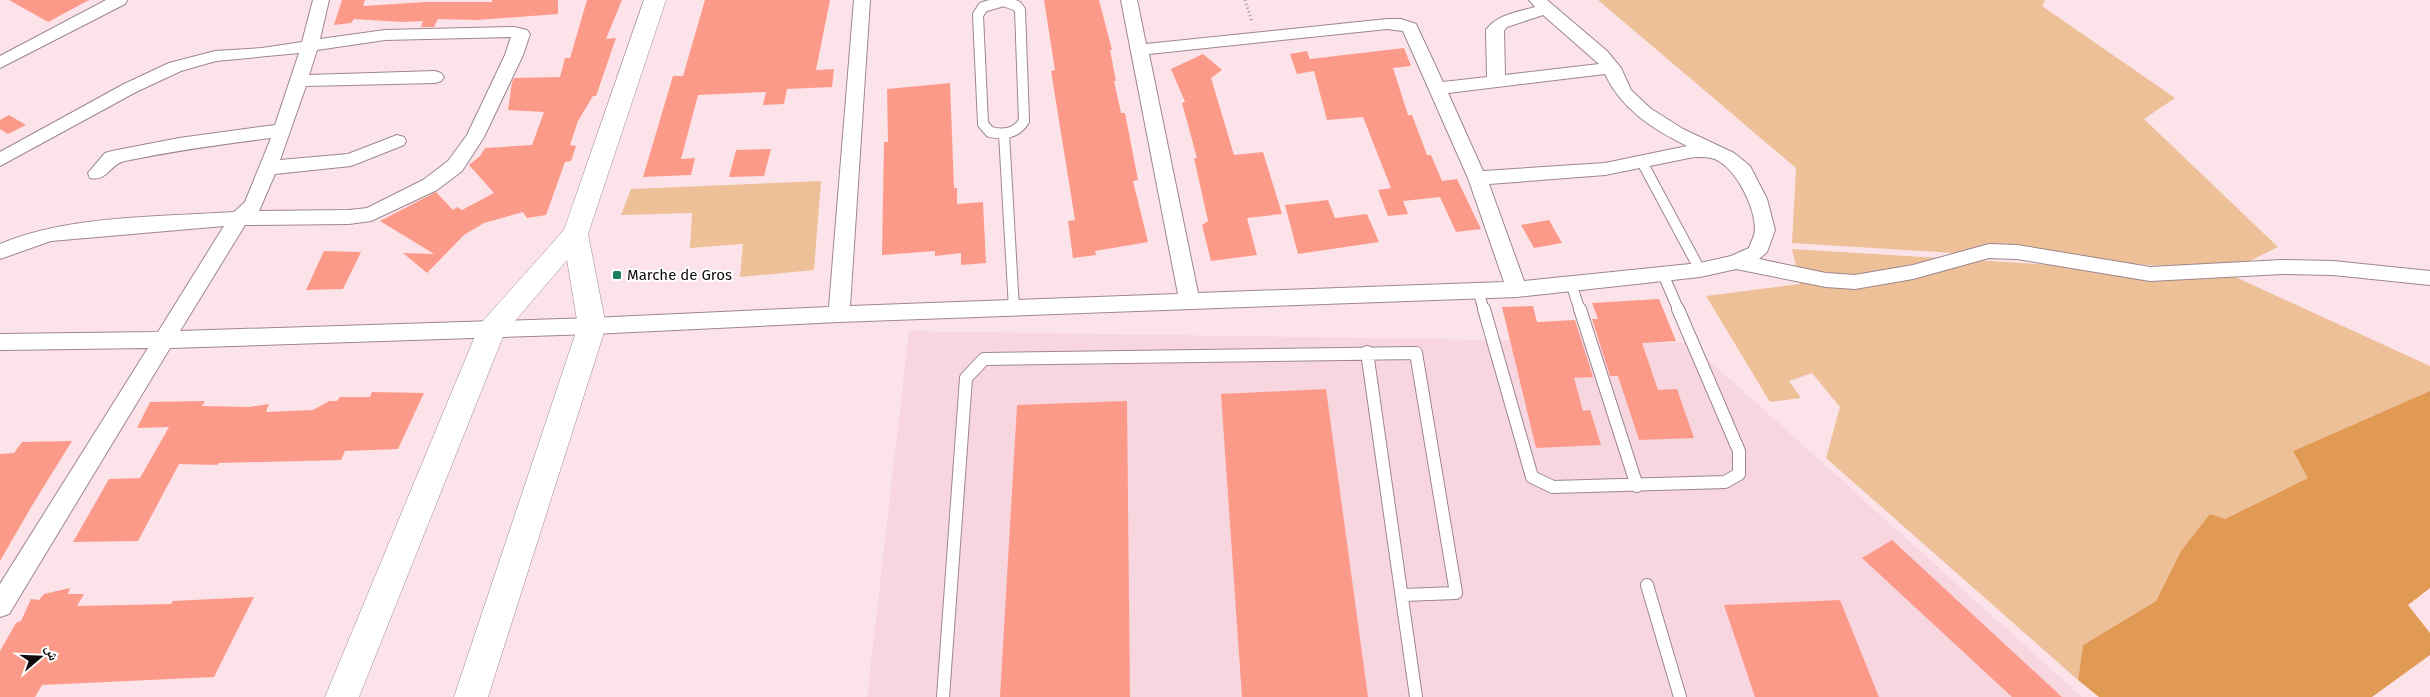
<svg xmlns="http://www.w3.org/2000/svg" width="2430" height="697" font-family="'Fira Sans','Noto Naskh Arabic',sans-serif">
<rect width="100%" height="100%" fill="#fce3ea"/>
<path fill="#f8d6e0" d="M909,331L1690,343L2082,697H867Z"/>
<path fill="#edc097" d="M1598,0H2045L2042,6L2175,98L2144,119L2278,247L2231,270L1792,243L1796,168Z
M821,181L814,270L740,277L743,244L690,248L692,213L621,215L631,189Z
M1792,249L2233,276L2430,366V391L2293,451L2309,478L2225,519L2181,551L2156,601L2083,645L2078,680L1826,458L1840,407L1812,373L1789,381L1801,398L1770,402L1706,296L1800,284Z"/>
<path fill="#e19a54" d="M2430,391V588L2408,605L2430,633V655L2372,697H2099L2078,680L2083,645L2156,601L2181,551L2210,514L2225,519L2308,478L2293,451Z"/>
<path fill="#fc9a89" d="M9,0H89L48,22Z
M342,0H365L363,6L426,2H492V0H558V14L476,20L438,19L434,27H421L423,21L402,22L354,19L351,23L334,25Z
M587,0H622L606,39L616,38L596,96H593L578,121L570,145L576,146L571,161L565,162L546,215L527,218L523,212L484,223L464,235L427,273L403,253L434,254L380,221L436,192L453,210L457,207L462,210L494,193L469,165L480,156L485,148L532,145L544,112L508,110L512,82L514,78L560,77L565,58H570Z
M705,0H830L816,70L834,69L832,87L787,89L784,104L763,105L766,92L698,95L681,159L695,158L691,175L643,177L673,76H683Z
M1044,0H1099L1112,50H1110L1116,81H1114L1121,113H1125L1138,180L1133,181L1148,242L1095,251L1096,255L1073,258L1068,221L1075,220L1051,71L1055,70Z
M1404,48L1411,66L1393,68L1408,115H1412L1427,155H1431L1442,181L1457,179L1481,229L1456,232L1440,197L1403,201L1408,214L1388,216L1378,190L1391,188L1363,117L1327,120L1314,71L1297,74L1290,54L1307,51L1312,65L1310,59Z
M1203,54L1222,70L1211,78L1234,155L1263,152L1282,214L1247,218L1257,255L1211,261L1202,225L1208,221L1194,158H1197L1182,103L1185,102L1171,69Z
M950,83L954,188H957V204L983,202L986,263L961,265V253L935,256V251L882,255L884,142H888L887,89Z
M9,115L26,125L8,134L0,129V120Z
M771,149L764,176L729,177L736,150Z
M1328,200L1335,218L1367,214L1379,242L1298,254L1285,205Z
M1549,220L1562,243L1534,248L1521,225Z
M324,251L361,252L343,289L306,290Z
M1659,299L1676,341L1642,343L1658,390L1677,389L1694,438L1639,440L1618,376H1610L1592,319H1598L1592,303Z
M1533,306L1537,322L1575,320L1593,377L1574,378L1583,411L1590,410L1601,445L1536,448L1502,307Z
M1326,389L1368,697H1242L1221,394Z
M372,392L424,393L398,449L345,451L341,460L219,463L217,465L179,464L138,541L73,542L109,479L140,478L169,427L137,428L150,402L205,401L202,406L249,407L269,404L266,412L313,410L329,401H337L340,397H370Z
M1127,401L1130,697H1000L1017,405Z
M72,441L33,504L0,561V454L14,453L22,442Z
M1892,540L2062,697H2012L1862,558Z
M70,588L68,594H84L77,606L171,604L173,601L254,597L214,677L42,685L35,697H0V651L16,623L21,621L31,599L39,600L44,594Z
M1840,600L1879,697H1755L1724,605Z"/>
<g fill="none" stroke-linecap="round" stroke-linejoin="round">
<g stroke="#9e878e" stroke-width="12">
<path id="lane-far1" d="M1004,1L1017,6L1020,10L1024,121C1016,134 1004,135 990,132L983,124L978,15L983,7Z
M1004,134L1014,309
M1642,162L1700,270
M1663,274L1679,311
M1571,283L1580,311
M1478,290L1484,311"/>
</g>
<g stroke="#9e878e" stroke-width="14">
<path id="lane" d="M1484,309L1532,477L1553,487L1725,482L1739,474V451L1678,309
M1580,309L1637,486
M1367,352L1416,697
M1647,585L1680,697
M943,697L966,378L984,359L1416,353L1456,593L1403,595"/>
</g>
<g stroke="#9e878e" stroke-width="2">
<path id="street" d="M106,0H127L125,4L0,68V56Z
M313,0H329L320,39L385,30L514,27L527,30L530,34L523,55L484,137L462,171L437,190L371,221L349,224L245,225L180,331L592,318L829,307L854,0H870L850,306L1178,294L1121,0H1137L1146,44L1387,19H1401L1416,24L1443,82L1487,77L1486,30C1497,14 1518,12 1535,7L1529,0H1547L1607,51L1621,68L1631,90L1650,108L1683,129L1734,153L1750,166L1767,199L1775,230L1767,252L1759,259L1826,273L1855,275L1913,265L1989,244L2017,245L2150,267L2282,260L2333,261L2430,271V285L2333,275L2282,274L2150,281L2017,259L1989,258L1913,279L1855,289L1826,287L1736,269L1700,277L1517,297L839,322L592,334L170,348L9,614L0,617V584L148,348L0,350V334L158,332L224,226L51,241L0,259V244C67,215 161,217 234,212L245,202L271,138C222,144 174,151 125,161C110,164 107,182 90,178L88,173L105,153L112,151L179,138L275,125L299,53L216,61L181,71L136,92L0,166V152L124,84L169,63L215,51L262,48L302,42ZM1543,15L1599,64L1505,75L1504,31L1507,27ZM1387,29L1403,31L1468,178L1504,282L1198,293L1149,54ZM511,37L505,55L467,135L448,161L423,180L367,208L349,210L259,211L275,174L351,166L404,145L406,141L404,137L397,135L348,154L280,160L306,86L435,83L441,81L444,77L441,73L435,71L309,75L317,50L385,40ZM1605,74C1622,110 1653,129 1687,146L1605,163L1483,171L1448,93ZM1694,157C1703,157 1712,156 1720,162C1738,173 1755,208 1755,229C1755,235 1751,242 1749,248L1731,256L1700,263L1524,281L1489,184L1605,175Z"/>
</g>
<g stroke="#9e878e" stroke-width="1">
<path id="secondary" d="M644,0H666L588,234L606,326L488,697H454L578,326L567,260L504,334L359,697H325L478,329L482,322L564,230Z"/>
</g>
<path stroke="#948387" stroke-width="2.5" stroke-dasharray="1 3" stroke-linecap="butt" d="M1245,0L1252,22"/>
<use href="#lane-far1" stroke="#fff" stroke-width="10"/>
<use href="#lane" stroke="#fff" stroke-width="12"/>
<use href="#street" fill="#fff" fill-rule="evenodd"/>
<use href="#secondary" fill="#fff" fill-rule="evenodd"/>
</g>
<rect fill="#1d815b" stroke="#fff" stroke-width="2" x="612" y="270" width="10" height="10" rx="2.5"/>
<g text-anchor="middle" stroke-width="4" stroke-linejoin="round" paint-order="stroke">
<g font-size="15" fill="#110a0c" stroke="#fff" text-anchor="start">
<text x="627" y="280">Marche de Gros</text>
</g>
</g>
<g transform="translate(40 657) rotate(71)" stroke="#ffffff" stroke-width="4" paint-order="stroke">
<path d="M0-4L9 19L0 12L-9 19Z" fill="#110a0c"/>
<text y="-8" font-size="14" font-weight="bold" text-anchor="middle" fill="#110a0c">ش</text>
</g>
</svg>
